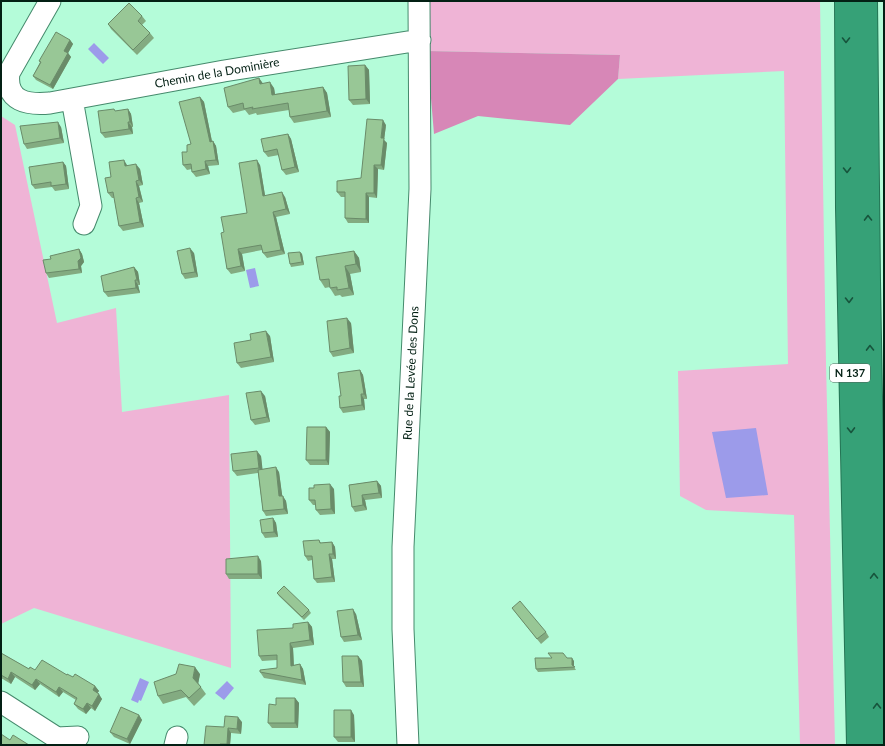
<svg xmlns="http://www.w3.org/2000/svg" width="885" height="746" font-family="Lato,sans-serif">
<rect width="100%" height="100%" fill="#b4fcd9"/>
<path fill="#efb4d6" d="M426,1H820L826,363L835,745H800L794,515L706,510L680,496L678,371L788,364L784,71L618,79L620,55L427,51Z
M1,116L15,125L57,323L116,308L122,412L229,395L231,668L34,608L1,624Z"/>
<path fill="#d787b7" d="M427,51L620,55L618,79L570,125L478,116L434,134Z"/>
<path fill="#9c9bea" d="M94,43L109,58L103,64L88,49Z
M255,268L259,286L250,288L246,270Z
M756,428L768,495L726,498L712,432Z
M140,678L149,682L141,701L139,700L138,703L131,700Z
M227,681L234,688L224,700L215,693Z"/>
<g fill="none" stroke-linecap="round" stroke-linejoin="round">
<g stroke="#458a6c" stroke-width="23">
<path id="minor" d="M50,1L9,73C5,102 28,105 50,103L224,71L420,40
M72,99L91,206L84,224
M1,702L57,738L78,737
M175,745L177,737
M408,745L403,629V547L420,189L419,1"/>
</g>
<g stroke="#247454" stroke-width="24">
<path id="highway" d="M846,1L847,208L858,745
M866,1L869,281L877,745"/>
</g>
<use href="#minor" stroke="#fff" stroke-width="21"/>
<use href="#highway" stroke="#36a177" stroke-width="22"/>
</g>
<path fill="#83ab81" d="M142,16L146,21L142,25L150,33L154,38L137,55L111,29L108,24Z
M70,40L73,44L68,53L71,57L53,89L36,80L33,76L40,62L39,61Z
M365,65L369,70L370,104L353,105L349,100Z
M259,78L263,84L274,88L275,94L323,87L327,93L331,117L294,123L290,117L289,110L257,115L256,113L249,115L245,110L233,113L228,107Z
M200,97L204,102L212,141H213L216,146L219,165L208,166L210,174L196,177L192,172V169L187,170L183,165L187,152L191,144Z
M128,109L131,114L133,127H132L133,134L105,138L101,133L116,111Z
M386,125L384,140L387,143L384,170L378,169L377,198L369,197V223H348L345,218V197H341L337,192L361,178Z
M61,127L64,143L27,149L24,144Z
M288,134L291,139L299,172L286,175L282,170L279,155L268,157L264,152Z
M63,162L66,166L69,189L55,191L52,187L35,189L32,185Z
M127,165L128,166L140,169L143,185L139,186L143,202L139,203L144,227L123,231L119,226L114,198H112L108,193L111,177Z
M260,165L265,196L285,197L290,214L276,217L285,254L267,258L263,253L262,250L242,254L245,271L231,274L227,269L224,232L247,213Z
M79,249L82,254L84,262L81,266L82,273L49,278L46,273L51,259Z
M354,251L359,258L361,272L350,274L354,295L342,297L340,295L335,296L330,288V287L325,288L320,280Z
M300,252L302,254L304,265L291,267L290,264Z
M194,253L198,277L185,279L182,274Z
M134,267L138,272L140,285H138L140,293L108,297L104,292Z
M351,323L354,353L333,357L330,352Z
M270,336L274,362L241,368L237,363Z
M360,370L363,375L367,399H364L365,410L343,413L340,408Z
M265,396L270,422L255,425L251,420Z
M326,427L330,432L329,465H310L306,460Z
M261,456L262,469L279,472L282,496L286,501L288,514L266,516L263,511L258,473L237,476L233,471Z
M377,481L381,486L382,498L365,500L367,510L355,512L352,507L349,485Z
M314,488L334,489L335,514L320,515L316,510V505H313L309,500Z
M273,518L276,523L278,537L265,538L262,533Z
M319,540L321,543L332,542L335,547L336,559H332L335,582L317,583L314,579L312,560L308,561L305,556Z
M261,561L262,579H229L226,574Z
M277,593L309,610L311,613L304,620L279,596Z
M512,608L546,632L549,637L541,644Z
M356,614L362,640L344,642L341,637Z
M308,622L312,627L314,645L293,648L294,665L300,664L303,669L306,685L264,678L260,672L277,668V660L262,661L259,656Z
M1,653L29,669L67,675L95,686L99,691L97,693L102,699L95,711L91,708L86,714L78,709L74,704L76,700L63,692L59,697L40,684L35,690L15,677L11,684L1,678Z
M358,656L362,661L364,687H346L343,682Z
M567,658L574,661V667L576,670L538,672L536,669Z
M176,674H200L198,683L206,694L194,706L186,697L163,704L158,696Z
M295,698L299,703L298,728H272L268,723L276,705Z
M139,715L142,720L130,744L114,737L110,732Z
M354,715L355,742H338L334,737Z
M242,722L241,734L231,733L230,745H204L224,727Z"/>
<path fill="#6a8b69" d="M70,40L73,44L67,55L64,51Z
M68,53L71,57L53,89L50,85Z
M365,65L369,70L370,104L366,99Z
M259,78L264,85L260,84Z
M270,82L274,88L276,101L272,95Z
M323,87L327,93L331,117L327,111Z
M200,97L204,102L213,147L210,142Z
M128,109L131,114L133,127L130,122Z
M383,120L386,125L384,140L387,143L384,170L381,165V138Z
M58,122L61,127L64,143L60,138Z
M128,122L132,127L133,134L129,129Z
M288,134L291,139L299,172L295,167Z
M213,141L216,146L219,165L216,160Z
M124,160L127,165L129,171L125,166Z
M257,160L260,165L266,201L263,196Z
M205,161L208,166L210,174L206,169Z
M63,162L66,166L69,189L66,184Z
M136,164L140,169L143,185L139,180Z
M374,165L378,169L377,198L374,193Z
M136,181L139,186L143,202L139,197Z
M282,192L285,197L290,214L286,209Z
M366,193L369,197V223L366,219Z
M136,198L139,203L144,227L140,222Z
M273,212L276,217L285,254L281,250Z
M190,248L194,253L198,277L195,272Z
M79,249L82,254L84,262L81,266L82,273L79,269L78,261Z
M238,249L242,254L245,271L241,266Z
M354,251L359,258L361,272L356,264Z
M300,252L302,254L304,265L302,262Z
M345,266L350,274L354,295L349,288Z
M134,267L138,272L140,285L137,280Z
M135,280L138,285L140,293L136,288Z
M347,318L351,323L354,353L350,348Z
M266,331L270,336L274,362L271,357Z
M360,370L363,375L367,399L364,394Z
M261,391L265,396L270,422L267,417Z
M361,394L364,399L365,410L362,405Z
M326,427L330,432L329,465L326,460Z
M257,451L261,456L263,473L259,468Z
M276,467L279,472L283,501L279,496Z
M377,481L381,486L382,498L379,493Z
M330,484L334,489L335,514L331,509Z
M362,495L365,500L367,510L363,505Z
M283,496L286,501L288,514L284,509Z
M273,518L276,523L278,537L274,532Z
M332,542L335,547L336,559L333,554Z
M329,554L332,559L335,582L332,577Z
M258,556L261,561L262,579L258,574Z
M353,609L356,614L362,640L358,635Z
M308,622L312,627L314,645L310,640Z
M290,643L293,648L294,671L291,666Z
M358,656L362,661L364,687L361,682Z
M572,658L574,661V667L572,665Z
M300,664L303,669L306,685L302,680Z
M195,667L200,674L198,685L193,678Z
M11,672L15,677L11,684L8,679Z
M36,679L40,684L35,690L32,685Z
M95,686L99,691L96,695L93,690Z
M59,687L63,692L59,697L56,692Z
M99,694L102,699L95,711L92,706Z
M295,698L299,703L298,728L295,723Z
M87,703L91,708L86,714L83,709Z
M351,710L354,715L355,742L351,737Z
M139,715L142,720L130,744L127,739Z
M238,717L242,722L241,734L237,729Z
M228,728L231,733L230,745L227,744Z"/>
<path fill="#98c796" stroke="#6a8b69" d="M129,3L142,16L138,21L150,33L133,50L108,24Z
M56,32L70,40L64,51L68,53L50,85L33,76L41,62L39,61Z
M365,65L366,99L349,100L348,66Z
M259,78L260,84L270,82L272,95L323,87L327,111L290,117L288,103L252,109L253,107L244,109L243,103L228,107L224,88Z
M200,97L210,142L213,141L216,160L205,161L206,169L192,172L191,164L183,165L182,152H187V145L191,144L179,102Z
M114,109L115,111L128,109L130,122H128L129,129L101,133L98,111Z
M367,119L383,120L381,138H384L381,165H374V193H366V219L345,218V192H337V181L361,178Z
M58,122L60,138L24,144L20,126Z
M288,134L295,167L282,170L277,149L264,152L261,139Z
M124,160L125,166L136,164L139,180L136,181L139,197L136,198L140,222L119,226L113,192L108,193L105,178L111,177L109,162Z
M257,160L263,196L282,192L286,209L273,212L281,250L263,253L261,245L238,249L241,266L227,269L221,233L224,232L221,217L247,213L239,163Z
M63,162L66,184L51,186V182L32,185L29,167Z
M190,248L195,272L182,274L177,251Z
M79,249L81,258L78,261L79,269L46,273L43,260L51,259L50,256Z
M354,251L356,264L345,266L349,288L337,290V287L330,288L329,279L320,280L316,257Z
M300,252L302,262L290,264L288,253Z
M134,267L137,280H135L136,288L104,292L101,276Z
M347,318L350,348L330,352L327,321Z
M266,331L271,357L237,363L234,343L251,340L250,334Z
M360,370L364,394H361L362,405L340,408L339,396H341L338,373Z
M261,391L267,417L251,420L246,393Z
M307,427H326V460H306Z
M257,451L259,468L233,471L231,454Z
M276,467L279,496H283L284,509L263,511L258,470Z
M377,481L379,493L362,495L363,505L352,507L349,485Z
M330,484L331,509L316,510L315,500H309V488H314V485Z
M273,518L274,532L262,533L260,520Z
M319,540L320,543L332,542L333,554H329L332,577L314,579L312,556H305L303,541Z
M258,556V574H226V559Z
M284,586L309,610L302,617L277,593Z
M520,601L546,632L537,639L512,608Z
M353,609L358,635L341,637L337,611Z
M308,622L310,640L290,643L291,666L300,664L302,680L260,672V670L277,668V655L259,656L257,630L293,628V624Z
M1,653L29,669L30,667L35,670L42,660L67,675V674L73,677L75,674L95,686L93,690L99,694L92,706L87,703L83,709L74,704L77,698L59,687L56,692L36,679L32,685L11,672L8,679L1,675Z
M548,653H563L567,658H572V665L575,667L536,669L535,658H552Z
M342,656H358L361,682H343Z
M179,664L195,667L193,678L201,687L189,698L181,690L158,696L154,682L176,674Z
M276,698H295V723H268L269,704L276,705Z
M121,707L139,715L127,739L110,732Z
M334,710H351V737H334Z
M225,716L238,717L237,729L228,728L227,744H220V745H204L206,726L224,727Z
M1,734L10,740L13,735L29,745H1Z"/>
<defs><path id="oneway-chevron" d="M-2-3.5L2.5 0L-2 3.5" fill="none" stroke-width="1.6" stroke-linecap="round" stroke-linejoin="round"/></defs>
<g stroke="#17543c">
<use href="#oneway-chevron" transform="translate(846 40) rotate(90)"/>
<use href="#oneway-chevron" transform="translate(847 170) rotate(89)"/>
<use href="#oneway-chevron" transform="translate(868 218) rotate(-91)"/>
<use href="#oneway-chevron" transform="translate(849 300) rotate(89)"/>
<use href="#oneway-chevron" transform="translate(870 348) rotate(-91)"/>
<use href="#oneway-chevron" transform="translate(851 430) rotate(89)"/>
<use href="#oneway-chevron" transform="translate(874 576) rotate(-91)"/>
<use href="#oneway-chevron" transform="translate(877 706) rotate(-91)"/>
</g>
<g text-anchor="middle" stroke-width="3" stroke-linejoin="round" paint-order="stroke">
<rect fill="#fff" stroke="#4f635a" stroke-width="1" x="830" y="364" width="40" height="18" rx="3"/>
<g font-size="11" font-weight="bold" fill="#032014">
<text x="850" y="377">N 137</text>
</g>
<g font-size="12" fill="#032014" stroke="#fff">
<text transform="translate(217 73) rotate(-10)" y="4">Chemin de la Dominière</text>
<text transform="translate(411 373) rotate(-87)" y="4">Rue de la Levée des Dons</text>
</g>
</g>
<rect width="885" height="746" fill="none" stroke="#032014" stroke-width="4"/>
</svg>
